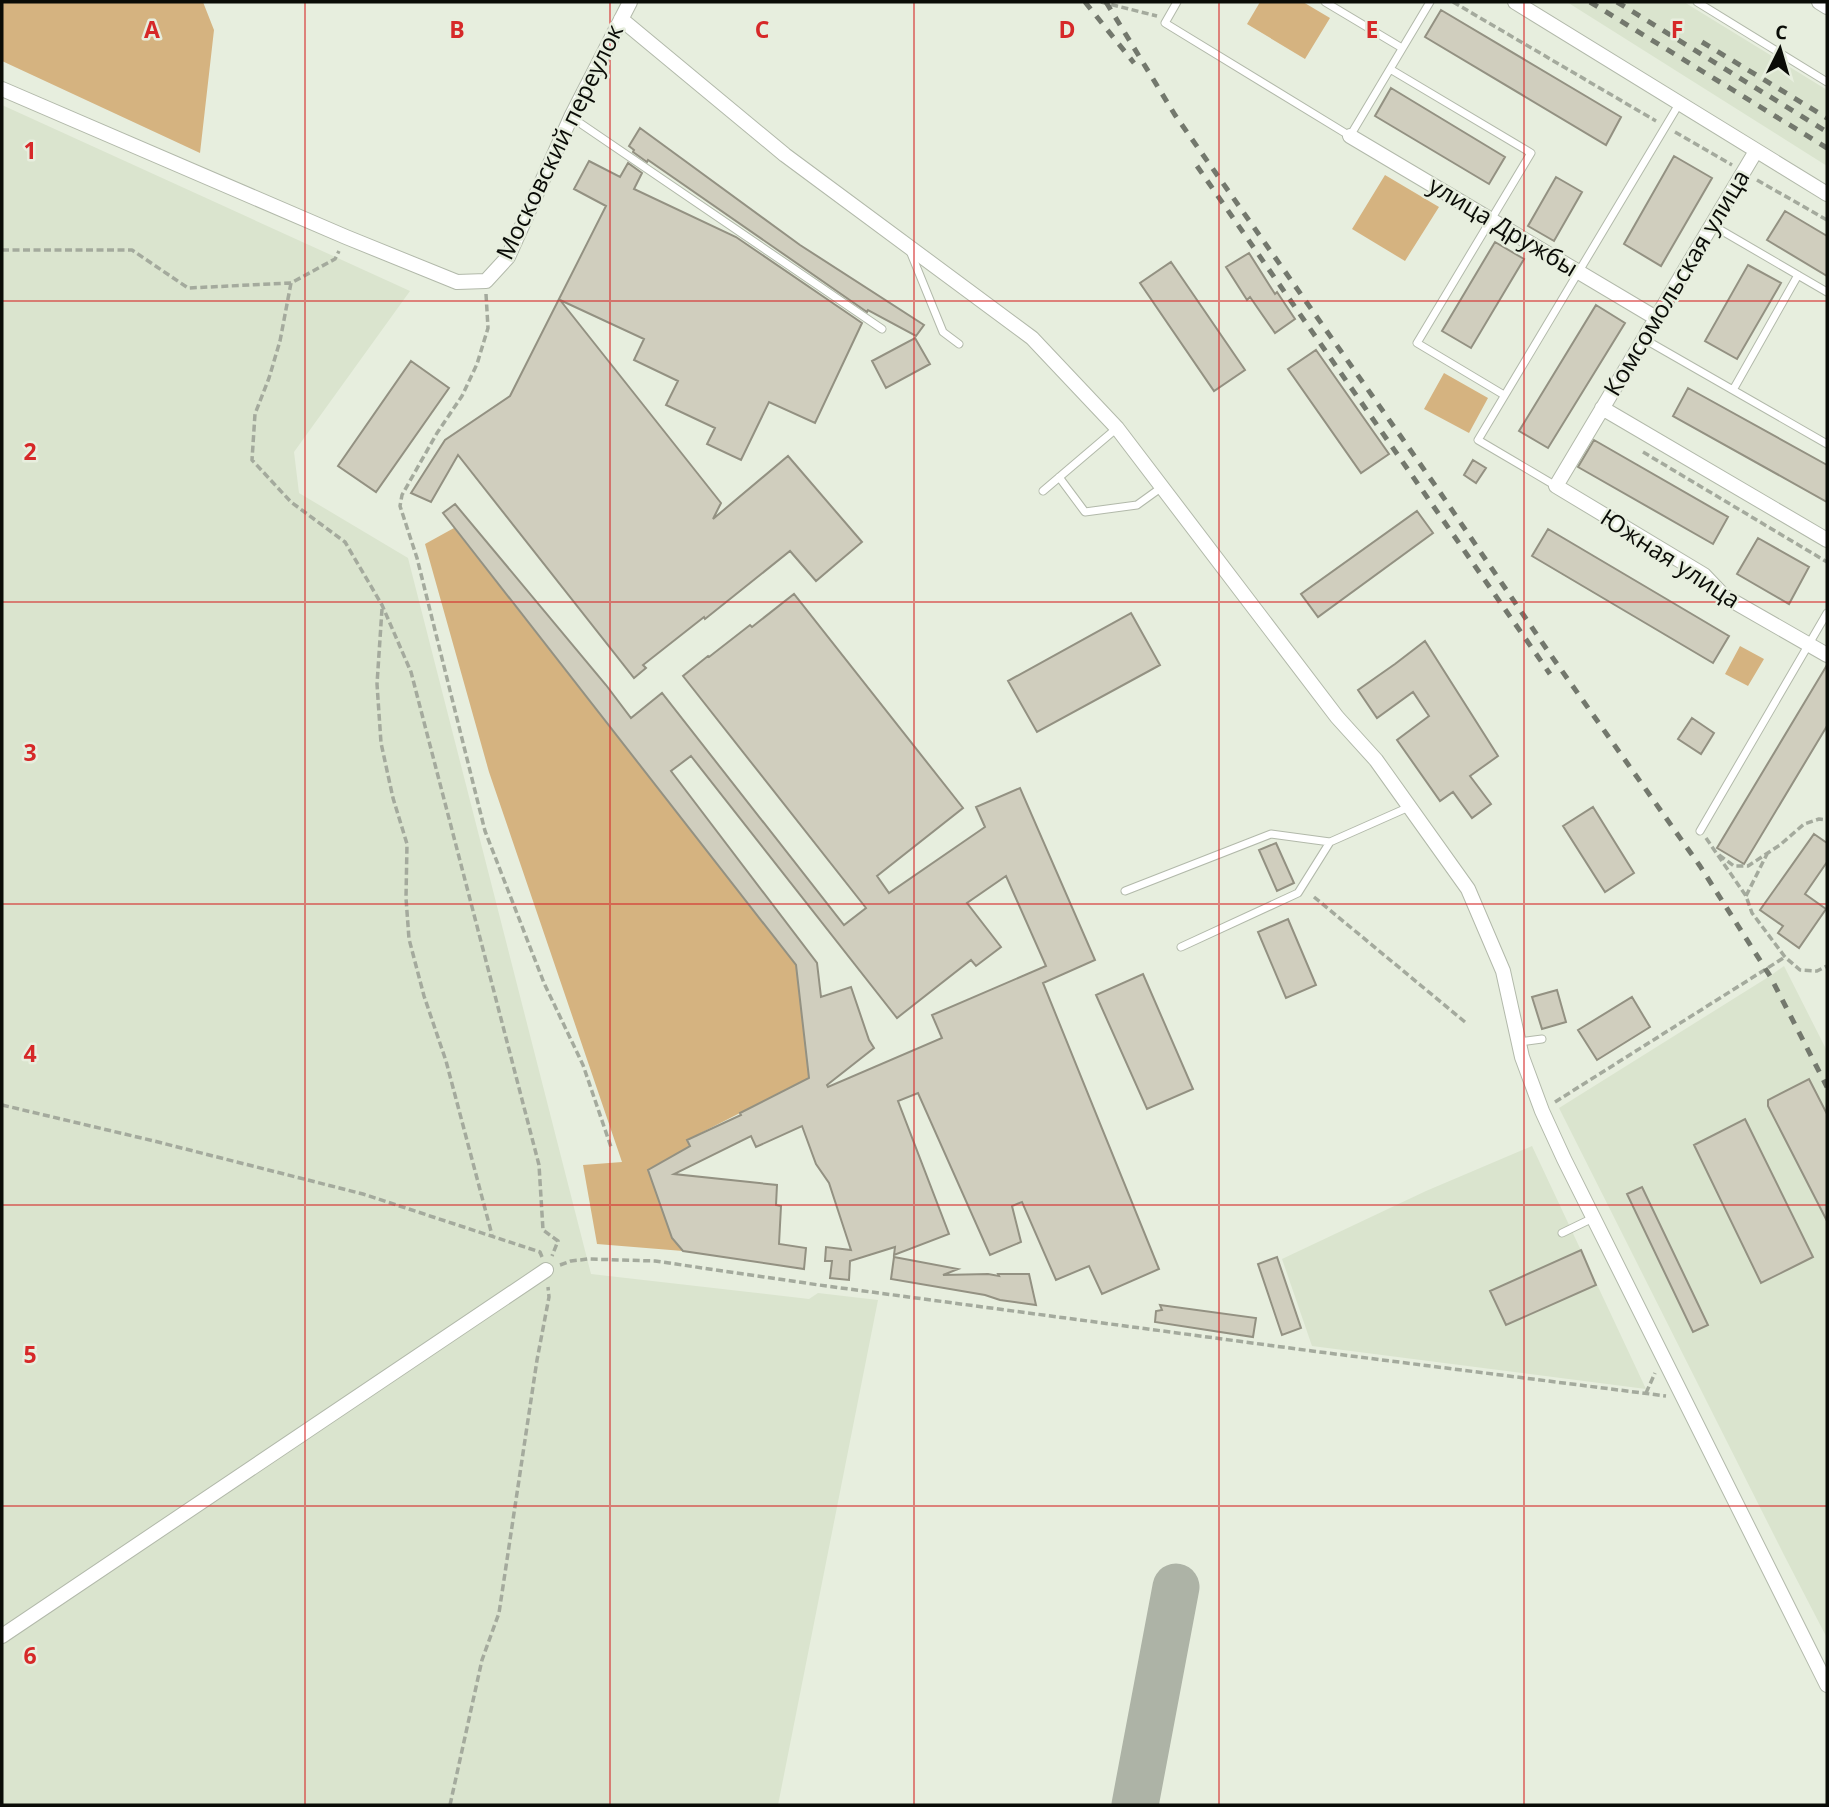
<svg xmlns="http://www.w3.org/2000/svg" width="1829" height="1807" font-family="'Open Sans',sans-serif">
<rect width="100%" height="100%" fill="#e7eede"/>
<path fill="#dae4ce" d="M1567,2H1684L1827,90V166Z
M2,105L410,291L294,452L299,493L408,558L591,1274L809,1299L818,1293L878,1300L778,1805H2Z
M1784,966L1827,1051V1638L1784,1555L1559,1108L1770,976Z
M1532,1146L1646,1389L1312,1346L1282,1259L1426,1191Z"/>
<path fill="#d5b380" d="M2,2H203L214,30L200,153L2,61Z
M1260,2H1303L1330,18L1305,59L1247,24Z
M1385,175L1439,207L1405,261L1352,229Z
M1444,373L1488,398L1469,433L1424,409Z
M454,528L796,965L809,1078L687,1140L690,1146L648,1170L672,1238L683,1251L597,1244L583,1165L622,1162L489,772L425,544Z
M1740,646L1764,659L1748,686L1725,674Z"/>
<g fill="none" stroke-linecap="round" stroke-linejoin="round">
<path stroke="#adb3a6" stroke-width="47" d="M1135,1805L1176,1587"/>
</g>
<path fill="#d0cebe" stroke="#939182" stroke-width="2" fill-rule="evenodd" d="M1441,10L1621,117L1606,145L1425,37Z
M1391,88L1505,157L1489,184L1375,116Z
M640,128L800,245L924,325L916,336L868,310L867,312L648,160L647,162L633,152L634,150L629,146Z
M1674,156L1712,178L1661,266L1624,244Z
M589,161L620,177L628,163L642,173L634,189L736,237L862,323L815,423L769,402L741,460L707,444L715,428L666,405L678,381L634,360L644,339L560,300L721,503L713,519L788,456L862,542L816,581L790,551L705,619L704,617L643,665L646,668L634,678L458,455L431,502L411,493L445,440L510,396L606,206L574,189Z
M1556,177L1582,192L1554,241L1528,226Z
M1785,211L1827,236V276L1767,240Z
M1495,242L1524,259L1471,348L1442,331Z
M1249,253L1275,294L1277,292L1295,319L1275,333L1250,297L1247,300L1226,267Z
M1171,262L1245,370L1214,391L1140,283Z
M1748,265L1781,283L1737,359L1705,341Z
M1596,305L1625,323L1548,448L1519,431Z
M915,338L930,364L886,388L872,361Z
M1316,350L1389,454L1361,473L1288,369Z
M411,361L449,388L376,492L338,466Z
M1688,388L1827,465V502L1673,416Z
M1594,440L1728,517L1713,544L1578,467Z
M1473,460L1486,468L1476,483L1464,475Z
M455,504L606,685L631,718L662,693L844,925L866,908L683,676L708,656L709,657L750,625L752,627L794,594L963,808L877,876L889,893L985,827L976,807L1020,788L1095,960L1043,983L1159,1269L1102,1294L1089,1266L1056,1280L1022,1202L1012,1206L1021,1242L990,1255L918,1093L898,1101L949,1234L894,1255L895,1247L850,1261L849,1280L830,1278L832,1261H825L826,1247L851,1250L829,1183L816,1164L802,1126L756,1147L751,1136L674,1174L777,1185L776,1205L781,1206L779,1244L806,1248L804,1269L683,1251L672,1238L648,1170L690,1146L687,1140L741,1115L740,1113L809,1078L796,965L443,513ZM691,756L897,1018L971,960L976,966L1001,947L967,903L1006,876L1046,966L932,1015L942,1038L828,1087L827,1085L874,1048L869,1040L851,987L821,997L817,963L671,771Z
M1417,511L1433,533L1318,617L1301,594Z
M1548,529L1729,636L1713,663L1532,556Z
M1758,538L1809,567L1789,604L1737,574Z
M1131,613L1160,665L1037,732L1008,681Z
M1425,641L1498,756L1470,776L1491,804L1472,818L1453,792L1440,801L1397,740L1429,716L1413,692L1377,718L1358,690L1395,664Z
M1827,665V726L1744,864L1717,848Z
M1692,718L1714,733L1701,754L1678,739Z
M1593,807L1634,873L1605,892L1563,826Z
M1814,834L1827,843V862L1805,894L1826,909L1799,948L1778,933L1783,926L1760,910Z
M1276,843L1294,883L1277,891L1259,850Z
M1288,919L1316,985L1286,998L1258,932Z
M1143,974L1193,1089L1147,1109L1096,995Z
M1557,990L1566,1022L1542,1029L1532,997Z
M1632,997L1650,1027L1597,1060L1578,1030Z
M1809,1079L1827,1114V1221L1768,1106V1100Z
M1745,1119L1813,1257L1761,1283L1694,1145Z
M1642,1187L1708,1325L1693,1332L1627,1194Z
M1581,1250L1596,1285L1506,1325L1490,1291Z
M894,1257L958,1269L943,1275L988,1274L999,1276L998,1274H1029L1036,1305L1000,1300L985,1295L891,1279Z
M1277,1257L1301,1328L1282,1335L1258,1264Z
M1160,1305L1256,1318L1253,1337L1155,1322L1156,1311L1162,1310Z"/>
<g fill="none" stroke-linecap="round" stroke-linejoin="round">
<g stroke="#b2b9aa" stroke-width="9">
<path id="lane" d="M1177,2L1165,23L1350,136L1430,2
M1325,2L1402,48
M1697,2L1827,82
M1390,69L1531,153L1417,343L1504,395
M571,117L882,329
M1712,225L1827,292
M910,251L943,332L959,344
M1644,339L1827,444
M1733,390L1798,275
M1059,477L1085,512L1137,505L1162,487
M1556,486L1478,440L1679,104
M1043,491L1117,428
M1700,831L1827,613
M1125,891L1271,834L1330,842L1409,807
M1181,947L1298,893L1330,842
M1519,1042L1542,1039
M1562,1233L1593,1218"/>
</g>
<g stroke="#b2b9aa" stroke-width="16">
<path id="street" d="M1515,2L1827,194
M1819,2L1827,7
M621,19L785,155L1032,338L1117,428L1337,717L1376,760L1468,889L1503,971L1522,1057L1542,1111L1564,1159L1827,1685
M2,89L346,237L457,282L486,281L508,257L571,117L630,2
M1350,136L1656,318
M1756,151L1556,486L1704,575L1724,596L1827,655
M1602,408L1827,540
M2,1636L546,1270"/>
</g>
<path stroke="#a4aa9d" stroke-width="3.5" stroke-dasharray="7 3.5" stroke-linecap="butt" d="M1101,2L1157,16
M1453,2L1656,121
M1675,132L1732,165
M1757,180L1827,220
M2,250H132L188,288L291,283L335,259L339,251
M291,283L280,341L269,378L255,414L252,460L291,502L345,542L382,605L411,672L539,1165L543,1230L558,1241L552,1256
M486,294L488,328L477,364L462,396L437,433L402,495L400,506L417,558L485,831L544,983L583,1065L611,1147
M1643,452L1827,562
M382,609L377,684L381,743L393,798L407,844L406,898L409,939L424,996L446,1061L492,1235
M1706,838L1746,896L1752,913L1785,957L1800,970L1817,971L1827,966
M1719,855L1734,866H1748L1780,845L1804,824L1819,819L1827,820
M1746,896L1767,854
M1314,897L1465,1022
M1555,1102L1785,957
M2,1105L154,1141L363,1194L540,1252L542,1257
M560,1265L571,1261L588,1259L655,1261L819,1285L1312,1351L1666,1396
M1646,1393L1655,1373
M450,1805L482,1660L499,1613L537,1360L549,1297L548,1287"/>
<use href="#lane" stroke="#fff" stroke-width="7"/>
<use href="#street" stroke="#fff" stroke-width="14"/>
<path stroke="#73786d" stroke-width="5" stroke-dasharray="9 9" stroke-linecap="butt" d="M1085,2L1134,63
M1106,2L1175,115L1437,488L1550,654L1700,866L1770,976L1827,1087
M1590,2L1827,148
M1617,2L1827,132
M1702,42L1827,118
M1197,166L1550,674"/>
</g>
<path fill="none" stroke="#d62828" stroke-width="2" stroke-opacity="0.55" d="M305,2V1805M610,2V1805M914,2V1805M1219,2V1805M1524,2V1805M2,301H1827M2,602H1827M2,904H1827M2,1205H1827M2,1506H1827"/>
<g text-anchor="middle" stroke-width="5" stroke-linejoin="round" paint-order="stroke">
<g font-size="24" fill="#0a0c07" stroke="#e7eede">
<text transform="translate(560 142) rotate(-64)" y="8">Московский переулок</text>
<text transform="translate(1503 227) rotate(31)" y="8">улица Дружбы</text>
<text transform="translate(1677 283) rotate(-59)" y="8">Комсомольская улица</text>
<text transform="translate(1670 559) rotate(33)" y="8">Южная улица</text>
</g>
</g>
<g font-size="23" text-anchor="middle" font-weight="bold" fill="#d62828" stroke="#e7eede" stroke-width="5" stroke-linejoin="round" paint-order="stroke">
<text x="152" y="38">A</text>
<text x="457" y="38">B</text>
<text x="762" y="38">C</text>
<text x="1067" y="38">D</text>
<text x="1372" y="38">E</text>
<text x="1677" y="38">F</text>
<text x="30" y="159">1</text>
<text x="30" y="460">2</text>
<text x="30" y="761">3</text>
<text x="30" y="1062">4</text>
<text x="30" y="1363">5</text>
<text x="30" y="1664">6</text>
</g>
<rect width="1829" height="1807" fill="none" stroke="#0a0c07" stroke-width="7"/>
<g transform="translate(1780 49) rotate(5)" stroke="#e7eede" stroke-width="5" paint-order="stroke">
<path d="M0-5L12 26L0 18L-12 26Z" fill="#0a0c07"/>
<text y="-10" font-size="19" font-weight="bold" text-anchor="middle" fill="#0a0c07">С</text>
</g>
</svg>
